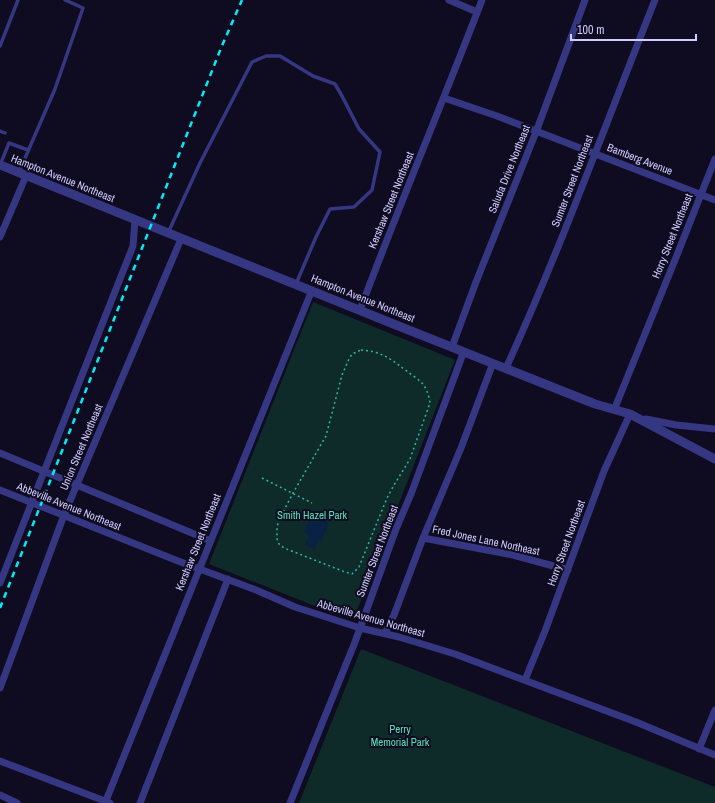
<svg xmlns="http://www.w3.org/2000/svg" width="715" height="803" font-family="'Archivo Narrow',sans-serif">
<rect width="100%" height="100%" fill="#0f0c21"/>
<path fill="#0f2b29" d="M313,302L455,360L354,618L330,612L209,564Z
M361,649L715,787V803H299Z"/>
<path fill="#092243" d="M312,514L329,522L322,540L319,539L315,549L305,545L309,535L304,532Z"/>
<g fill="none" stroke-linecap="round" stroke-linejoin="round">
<path stroke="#29b6a5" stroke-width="1.5" stroke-dasharray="2 3" stroke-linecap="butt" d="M361,350C382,351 392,360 408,372C412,375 418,379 422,383C427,389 429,396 430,403L410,459L394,485L387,498L359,567L352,574L345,572L284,548L279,544L277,539V527L279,520L293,493L326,436L342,375L349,359L352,354Z
M262,478L312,503"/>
<path stroke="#353782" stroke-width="3.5" d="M0,46L18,0
M0,131L5,133
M0,165L9,143L28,150
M19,172L55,89L83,8L65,0
M168,233L200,163L252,62L266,56H280L313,76L335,84L342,96L359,129L380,152L372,190L354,207L330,209L316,237L296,284"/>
<path stroke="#353782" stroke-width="7" d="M449,0L477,12
M444,98L497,116L715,200
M0,237L26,176
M360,310C399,206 442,104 482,0
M452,347L476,282L536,132L585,0
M506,368C561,248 606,123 655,0
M614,410L675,260L715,159
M646,419L676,425L715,429
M0,453L211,541
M0,490L178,561L256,590L295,607L360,628L399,637L455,654L636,722L715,755
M423,538L513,555L568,570
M0,583L133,246L135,220
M385,633L394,615L423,538L461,448L493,363
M525,680L545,631L604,471L630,414L634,416
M0,688L64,515L181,239
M699,749L715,710
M0,761L110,803
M0,795L17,803
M105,803L312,290
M140,803L228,579
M290,803L355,642L396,529L411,494L464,351"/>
<path stroke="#353782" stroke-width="9" d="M0,165L396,325L595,404L630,414L715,459"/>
<path stroke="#00edf7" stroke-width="2.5" stroke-dasharray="6 5" stroke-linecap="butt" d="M0,608L221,48L242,0"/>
</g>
<g text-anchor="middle" stroke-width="4" stroke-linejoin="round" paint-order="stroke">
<g font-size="11" fill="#cfccff" stroke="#0f0c21">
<text transform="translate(640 159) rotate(21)" y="4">Bamberg Avenue</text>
<text transform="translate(509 169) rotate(-68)" y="4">Saluda Drive Northeast</text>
<text transform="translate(63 178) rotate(22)" y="4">Hampton Avenue Northeast</text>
<text transform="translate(572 181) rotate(-69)" y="4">Sumter Street Northeast</text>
<text transform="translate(391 200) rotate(-68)" y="4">Kershaw Street Northeast</text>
<text transform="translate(672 236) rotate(-68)" y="4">Horry Street Northeast</text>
<text transform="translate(363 298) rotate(22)" y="4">Hampton Avenue Northeast</text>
<text transform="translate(81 447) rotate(-67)" y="4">Union Street Northeast</text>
<text transform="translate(69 506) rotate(22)" y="4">Abbeville Avenue Northeast</text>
<text transform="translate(486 540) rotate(12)" y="4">Fred Jones Lane Northeast</text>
<text transform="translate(198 542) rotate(-68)" y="4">Kershaw Street Northeast</text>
<text transform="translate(566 543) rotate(-70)" y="4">Horry Street Northeast</text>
<text transform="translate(377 551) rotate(-69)" y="4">Sumter Street Northeast</text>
<text transform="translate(371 618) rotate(16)" y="4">Abbeville Avenue Northeast</text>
</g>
<g font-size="11" fill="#54e3b7" stroke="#0f0c21">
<text x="312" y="519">Smith Hazel Park</text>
<text x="400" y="733">Perry<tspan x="400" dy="13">Memorial Park</tspan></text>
</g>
</g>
<path d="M571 34v6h125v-6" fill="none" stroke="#cfccff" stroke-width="2"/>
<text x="577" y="34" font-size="12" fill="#cfccff" stroke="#0f0c21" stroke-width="3" paint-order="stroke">100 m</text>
</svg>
